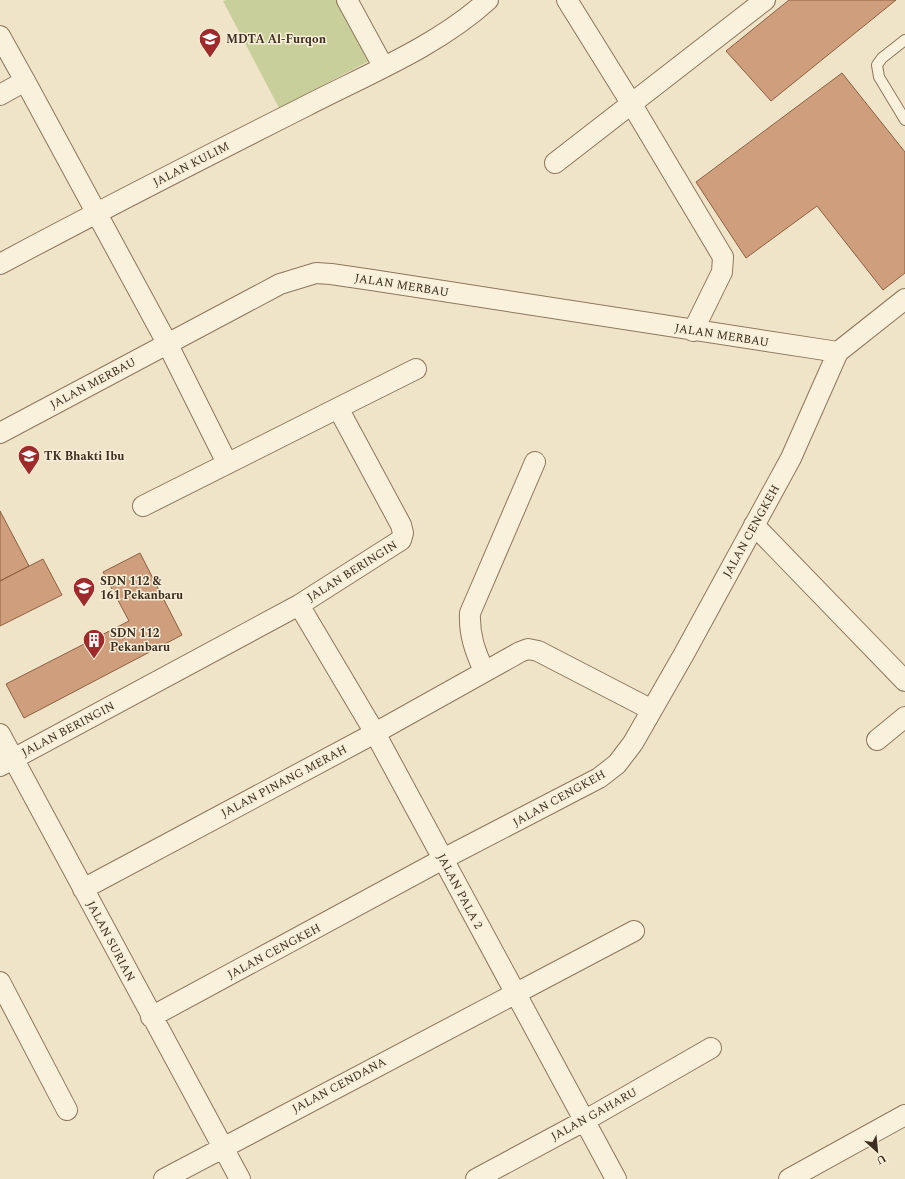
<svg xmlns="http://www.w3.org/2000/svg" width="905" height="1179" font-family="Spectral,serif">
<rect width="100%" height="100%" fill="#f0e4c8"/>
<path fill="#c9cf9b" d="M226,0H339L371,60L279,108L223,1Z"/>
<path fill="#cf9f7d" stroke="#8d5f41" d="M789,0H896L771,101L726,51Z
M842,73L905,152V273L883,290L817,206L746,258L696,182Z
M0,511L29,566L0,581Z
M140,553L182,635L24,718L6,684L129,621L103,572Z
M43,559L62,595L0,626V581Z"/>
<g fill="none" stroke-linecap="round" stroke-linejoin="round">
<g stroke="#8d765c" stroke-width="12">
<path id="lane" d="M905,40L882,58L877,65L879,77L905,120"/>
</g>
<g stroke="#8d765c" stroke-width="22">
<path id="street" d="M347,0L383,66
M567,0L631,103L723,257L722,272L693,331
M0,36L25,81L0,95
M25,81L167,343L227,463
M555,163L765,0
M0,264C101,210 203,158 306,106C366,75 438,46 488,0
M338,408L416,369
M0,433L280,284L316,273L331,274L372,280L838,352
M754,525L905,681
M299,605L375,733L616,1179
M484,671C475,651 469,635 470,613L535,462
M0,734L240,1179
M877,740L905,717
M0,766L299,605L401,540L403,533L401,525L338,408L143,506
M83,889L375,733L520,652L528,649L538,651L652,710
M0,982L67,1110
M151,1017L443,859L599,778L617,764L633,743L684,654L791,458L838,352L905,299
M164,1179L634,931
M476,1179L584,1121L711,1048
M789,1179L905,1115"/>
</g>
<use href="#lane" stroke="#faf1dc" stroke-width="10"/>
<use href="#street" stroke="#faf1dc" stroke-width="20"/>
</g>
<defs>
<g id="school-pin" transform="scale(1.15)"><path d="M0 17L-7.5 6A9.5 9.5 0 1 1 7.5 6Z" fill="#9e2a2b" stroke="#f7eed8"/><path d="M0-5L7-2L0 1L-7-2ZM-4 1L0 2.5L4 1V4Q0 6-4 4Z" fill="#fff"/></g>
<g id="building-pin" transform="scale(1.15)"><path d="M0 17L-7.5 6A9.5 9.5 0 1 1 7.5 6Z" fill="#9e2a2b" stroke="#f7eed8"/><path d="M-4-6H4V6H1V3H-1V6H-4ZM-2.5-4.3h1.7v1.8h-1.7ZM.8-4.3h1.7v1.8H.8ZM-2.5-1h1.7V.8h-1.7ZM.8-1h1.7V.8H.8Z" fill="#fff"/></g>
</defs>
<g fill-rule="evenodd">
<use href="#school-pin" x="210" y="39"/>
<use href="#school-pin" x="29" y="456"/>
<use href="#school-pin" x="84" y="588"/>
<use href="#building-pin" x="94" y="640"/>
</g>
<g text-anchor="middle" stroke-width="3" stroke-linejoin="round" paint-order="stroke">
<g font-size="12" font-weight="bold" fill="#3d2e20" stroke="#f7eed8" text-anchor="start">
<text x="226" y="43">MDTA Al-Furqon</text>
<text x="44" y="460">TK Bhakti Ibu</text>
<text x="100" y="585">SDN 112 &amp;<tspan x="100" dy="14">161 Pekanbaru</tspan></text>
<text x="110" y="637">SDN 112<tspan x="110" dy="14">Pekanbaru</tspan></text>
</g>
<g font-size="12" fill="#3d2e20" stroke="#f7eed8">
<text transform="translate(191 164) rotate(-27)" y="4">JALAN KULIM</text>
<text transform="translate(402 285) rotate(9)" y="4">JALAN MERBAU</text>
<text transform="translate(722 335) rotate(9)" y="4">JALAN MERBAU</text>
<text transform="translate(93 383) rotate(-28)" y="4">JALAN MERBAU</text>
<text transform="translate(751 531) rotate(-61)" y="4">JALAN CENGKEH</text>
<text transform="translate(352 571) rotate(-32)" y="4">JALAN BERINGIN</text>
<text transform="translate(68 729) rotate(-28)" y="4">JALAN BERINGIN</text>
<text transform="translate(284 781) rotate(-28)" y="4">JALAN PINANG MERAH</text>
<text transform="translate(559 798) rotate(-29)" y="4">JALAN CENGKEH</text>
<text transform="translate(460 891) rotate(62)" y="4">JALAN PALA 2</text>
<text transform="translate(111 941) rotate(62)" y="4">JALAN SURIAN</text>
<text transform="translate(274 951) rotate(-28)" y="4">JALAN CENGKEH</text>
<text transform="translate(339 1085) rotate(-28)" y="4">JALAN CENDANA</text>
<text transform="translate(594 1114) rotate(-29)" y="4">JALAN GAHARU</text>
</g>
</g>
<g transform="translate(877 1151) rotate(153)" stroke="#f7eed8" stroke-width="3" paint-order="stroke">
<path d="M0-3L7 15L0 10L-7 15Z" fill="#3d2e20"/>
<text y="-6" font-size="11" font-weight="bold" text-anchor="middle" fill="#3d2e20">U</text>
</g>
</svg>
